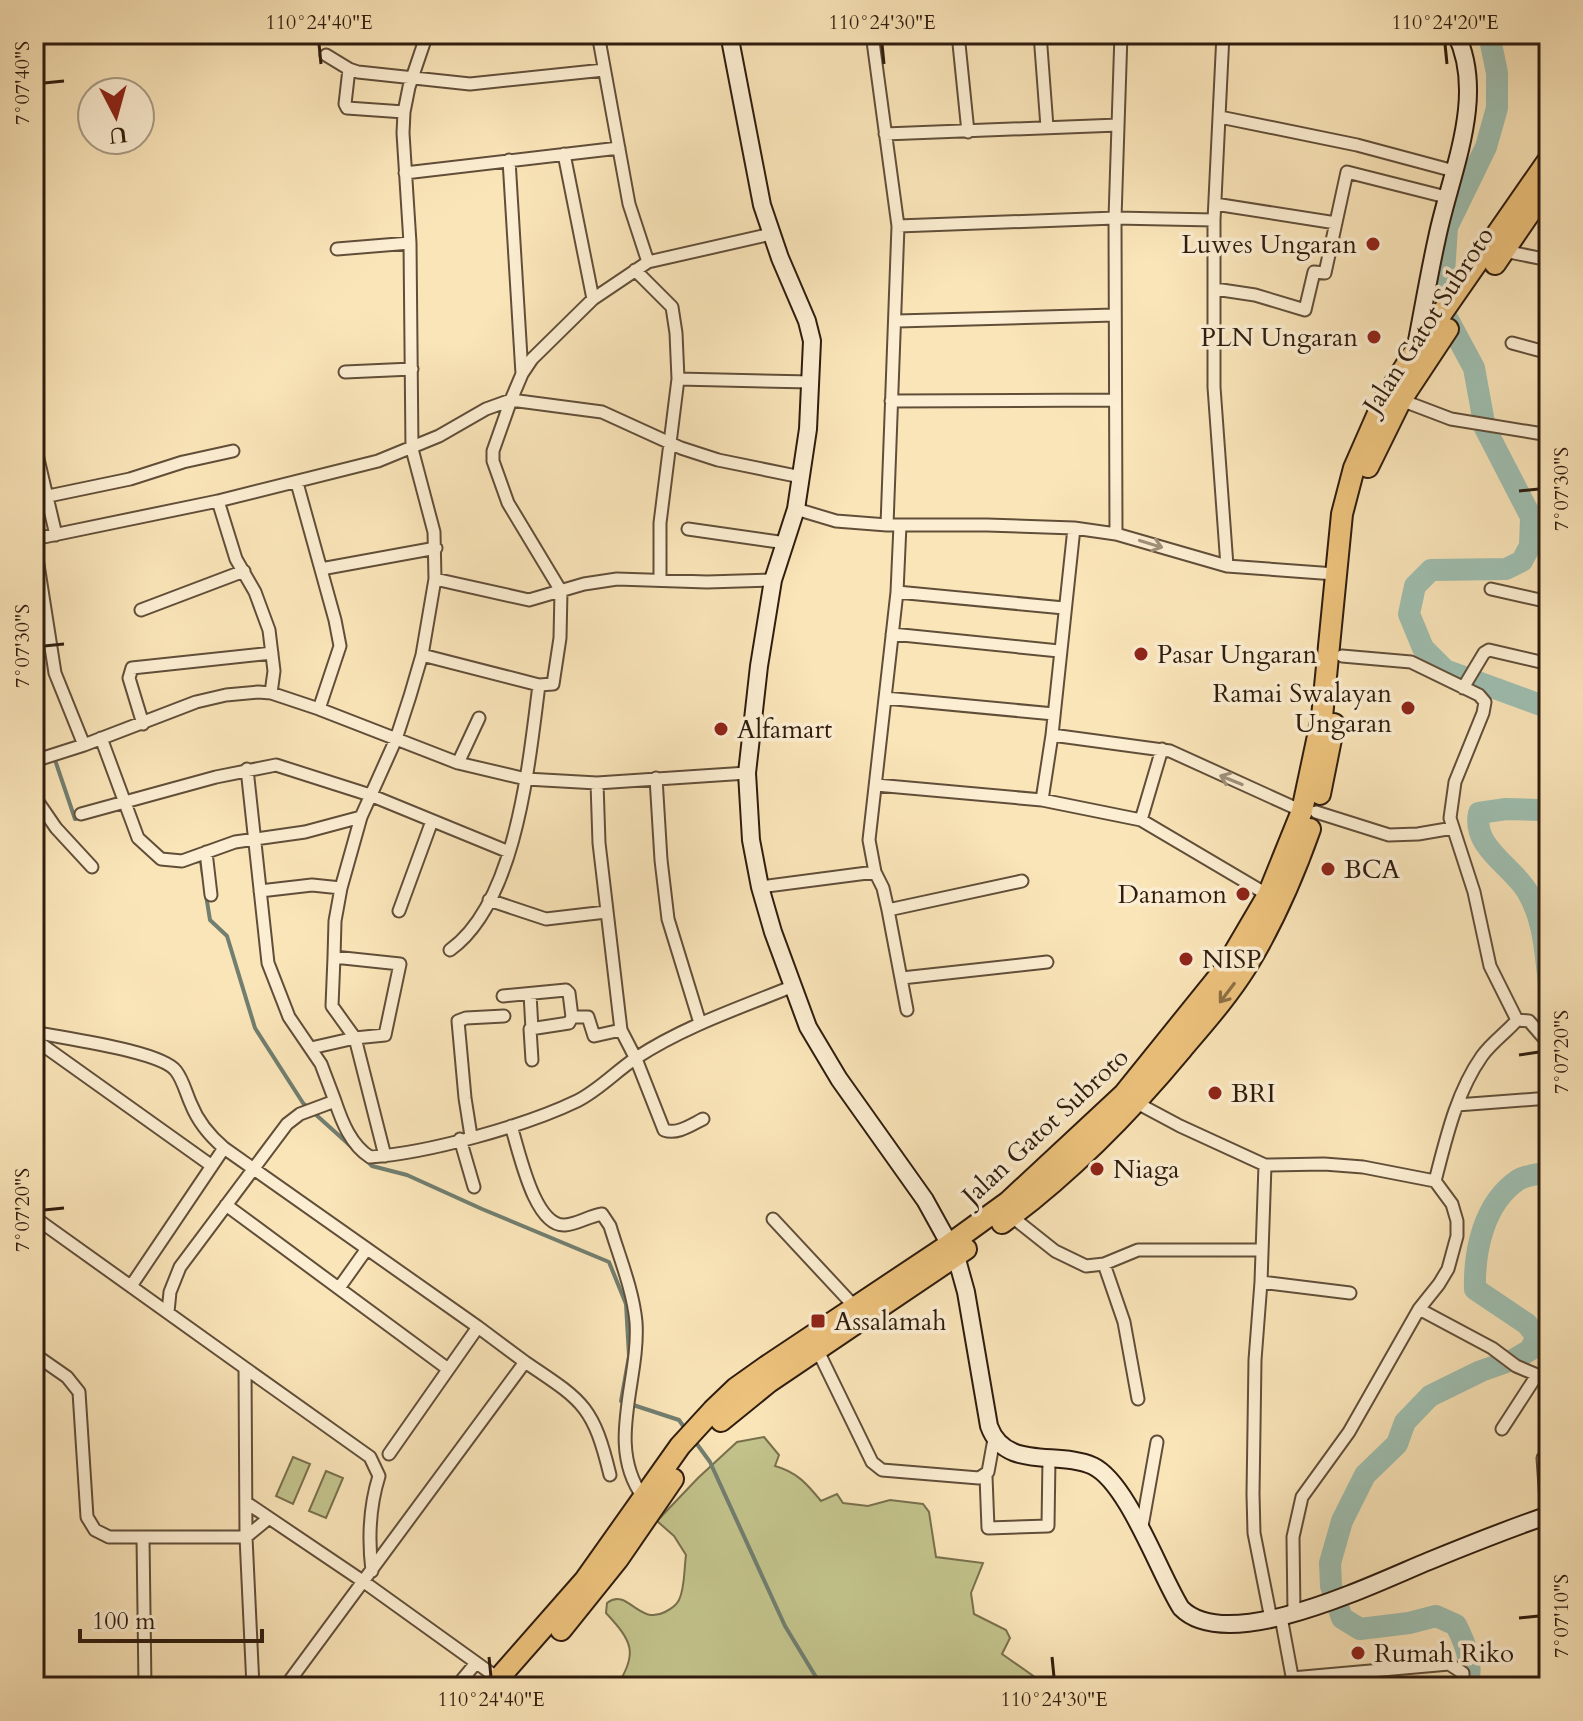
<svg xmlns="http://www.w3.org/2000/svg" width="1583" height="1721" font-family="Cardo,serif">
<rect width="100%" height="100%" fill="#fae5b9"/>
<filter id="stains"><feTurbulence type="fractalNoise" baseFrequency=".0025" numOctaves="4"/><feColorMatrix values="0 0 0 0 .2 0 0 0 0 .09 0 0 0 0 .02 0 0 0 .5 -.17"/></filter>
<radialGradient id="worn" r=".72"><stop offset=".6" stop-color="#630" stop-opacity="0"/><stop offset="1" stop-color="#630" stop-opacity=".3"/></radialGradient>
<path fill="#c3c38c" stroke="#78704d" stroke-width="2" d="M764,1437L779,1455L775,1466C797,1472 807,1484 821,1501L837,1494L843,1503L868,1506L890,1500L923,1504L929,1512L936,1557L983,1563L971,1593L974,1614L1006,1630L1010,1638L1002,1654L1049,1687H616C639,1653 632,1641 606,1613L607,1603C628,1587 638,1626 665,1612C671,1609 676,1606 679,1600C685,1588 684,1569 686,1555L674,1536L657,1521L698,1478L737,1442Z
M293,1457L310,1464L293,1504L276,1496Z
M326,1471L343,1478L326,1518L309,1511Z"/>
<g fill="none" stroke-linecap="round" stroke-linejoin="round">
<path stroke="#717e70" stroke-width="4" d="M34,651H48
M59,758L55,760L75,819L83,817
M192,862L201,861L203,875
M206,895L210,920L227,936L255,1028L303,1103L355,1150
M364,1158L372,1166L407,1175L482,1209L609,1262L626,1304L629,1356L621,1401L679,1420L686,1430
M694,1440L710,1462L785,1626L822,1687"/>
<path stroke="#9ebfb1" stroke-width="22" d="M1489,34L1497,73V108L1486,147L1447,227L1444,274L1438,301L1474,368L1485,428L1531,517L1530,546L1522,561L1506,569L1431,570L1415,586L1409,614L1423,648L1445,670L1549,708
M1549,808L1540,810L1506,809L1479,813C1472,847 1511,865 1527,891C1544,919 1545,951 1549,983
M1467,1687C1474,1665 1466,1645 1456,1625L1436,1616L1409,1623L1360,1629L1342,1618L1331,1586L1330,1563L1342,1521L1365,1475L1397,1444L1405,1422L1430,1396L1481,1371L1515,1359L1530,1350L1537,1337L1527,1324L1475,1289C1474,1250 1484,1203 1518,1180C1526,1175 1540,1174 1549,1172"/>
<g stroke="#614e39" stroke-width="15">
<path id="street" d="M872,34L898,226L887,525
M958,34L968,132
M1040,34L1047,127
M1223,34L1214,220V387L1227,566
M326,55L349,69L358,72L470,84L604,70
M349,69L345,104L347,108L404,112
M1220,117L1357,145L1454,171
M885,134L1118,125
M564,154L593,299
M509,160L522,374
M405,173L619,148
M1215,204L1336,223
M898,226L1115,218L1214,220
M337,249L410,243
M1504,251L1549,260
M648,262L771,234
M635,270L672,307L676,333L678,379L660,523V579
M1215,289L1255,295L1305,310L1314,272L1325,273L1347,172L1446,197
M897,321L1114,315
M1512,343L1549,353
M345,372L412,369
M678,379L811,382
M1401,400L1451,419L1549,435
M891,401L1115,400
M34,442L56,535
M297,483L335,620L340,646L319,709
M34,499L130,479L183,462L233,451
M218,501L236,559L255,592L269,630L274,671L271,693
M796,509L836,521L887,525H987L1074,528L1116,534L1227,566L1335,574
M900,525L897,592L869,840L875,872L883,888L888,910L907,1010
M688,529L786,543
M1116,534L1115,218L1121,34
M34,539L218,501L378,461L439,436L486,409L511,400L602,412L681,448L718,460L801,477
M34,539L55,673L84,745
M321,569L436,548
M435,579L529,600L584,584L617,579L707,582L773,580
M1491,589L1549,602
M897,592L1064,608
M141,610L244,571
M892,634L1059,651
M422,655L539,685
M1342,656L1411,662L1479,695L1485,702L1483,713L1455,782L1450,818L1474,892L1490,966L1517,1020C1507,1032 1492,1042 1482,1056C1456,1093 1446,1139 1435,1181
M1463,688L1484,653L1489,650L1549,664
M885,698L1054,714
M143,724L129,678L132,668L272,653
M1052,735L1170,751L1302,811
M101,738L138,838L161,859L182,861L235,842L305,832L361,817
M34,761L84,745L196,702L226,695L258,692L271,693L319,709L458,763L526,779L597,783L747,773
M458,763L479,718
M656,778L661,860L668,919L700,1023
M597,783L599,843L621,1030L636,1059L664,1130C677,1135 691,1125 703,1119
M876,785L1042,800L1141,820L1268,895
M34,796L56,828L92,867
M1042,800L1052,735L1074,528
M1316,812L1389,835L1418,834L1453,828
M81,814L216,777L276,765L370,795L509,852
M1141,820L1162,749
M206,852L211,895
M760,887L875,872
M341,888L361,817L396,739L410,696L422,655L435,579L434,532L412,449L410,243L403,133L404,112L409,87L427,34
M260,891L312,885L341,888L335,921L334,957L400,964L385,1035L355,1038L311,1048
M489,900L546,919L606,912
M888,910L1022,881
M399,911L432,821
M450,950C517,902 529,761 539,685L553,684L560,638L561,591L508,503L493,461V451L511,400L522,374L532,359L593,299L648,262L629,204L598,34
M334,957L332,1006L355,1038L385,1156
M902,978L1047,962
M530,994L532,1029
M503,996L566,990L569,993L572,1017H588L594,1036L621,1030
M1517,1020L1529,1021L1549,1044
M34,1032C61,1038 162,1051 176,1071C183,1080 186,1093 191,1104C198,1122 210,1136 224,1148L478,1327L389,1454
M34,1039L212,1166
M532,1060L530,1029L569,1023L572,1017
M335,1101C342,1122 351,1145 370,1157C428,1153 525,1126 577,1101C599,1090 615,1072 636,1058C683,1027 739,1008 791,987
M1137,1103L1180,1126L1265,1165L1324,1164L1363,1167L1435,1181L1452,1204L1457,1221V1236L1448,1269L1439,1284L1419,1309L1349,1432L1302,1497L1293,1537L1294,1613
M1457,1105L1549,1098
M511,1126C519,1150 534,1227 565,1225C578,1224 589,1216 602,1214L610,1226C619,1256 633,1290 636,1322C640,1381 605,1445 643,1497
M471,1136L465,1098L458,1021L466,1018L504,1016
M460,1139L474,1187
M1265,1165L1261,1282L1255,1360L1253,1494L1254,1533L1271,1619
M226,1205L448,1369
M1011,1216L1055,1251L1086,1266L1104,1264L1138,1250H1262
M34,1217L245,1368L246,1537L253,1687
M773,1219L854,1306
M1104,1264L1124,1322L1138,1399
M1261,1282L1350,1293
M131,1286L224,1148
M339,1288L366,1250
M1419,1309L1492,1348L1516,1366L1549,1380
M168,1312L170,1292L180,1267L287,1124L300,1114L335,1101L321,1064L289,1017L268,963L247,769
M478,1327L525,1362
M817,1349L872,1462L882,1470L979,1478L988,1472L994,1439
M34,1354L67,1377L79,1392L87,1517L95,1530L109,1537H246L269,1518
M245,1368L370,1457L379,1476C369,1508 368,1538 372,1571
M1502,1429L1537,1375
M986,1476L988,1528L1048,1526L1049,1458
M247,1503L364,1582L499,1679L505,1687
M1547,1516L1543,1458L1549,1452
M1141,1532L1157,1442
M143,1538L145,1687
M1281,1617L1294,1687
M1292,1678L1449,1664L1463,1673V1687
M285,1687L525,1362C583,1401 593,1405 610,1475
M456,1687L476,1663
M1278,1687L1293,1685"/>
</g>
<g stroke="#2e1c0e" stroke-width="20">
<path id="secondary" d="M729,34L762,205L780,258L807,321L812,341L808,429L796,509L773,580L759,666L747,773L751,840L760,887L773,932L808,1027L839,1079L925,1200L956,1256L966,1292L989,1426C1005,1471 1058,1450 1093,1466C1128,1483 1159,1573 1181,1608C1228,1656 1375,1583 1429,1561C1468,1545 1508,1529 1549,1515
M1416,346C1423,310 1429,274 1437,238C1450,174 1487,97 1456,34"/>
</g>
<g stroke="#2e1c0e" stroke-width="24">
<path id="highway" d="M1495,264L1549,185
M1368,467L1401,400L1448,329
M1320,794L1334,724
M1002,1223C1070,1173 1128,1114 1182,1049C1204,1023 1228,996 1246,967C1273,923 1293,877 1310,829
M721,1421L769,1382L966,1249
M561,1630L618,1559L673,1479
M491,1687L585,1580L680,1446L713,1410L736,1388L767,1366L950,1244L1008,1202L1124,1094L1224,970L1268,895L1302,811L1322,717L1342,514L1354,468L1383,402L1408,362L1549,159"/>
</g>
<use href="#street" stroke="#fceed2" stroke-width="11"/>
<use href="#secondary" stroke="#fceed2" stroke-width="16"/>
<use href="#highway" stroke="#edc27c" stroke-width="20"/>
</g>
<defs><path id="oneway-shaft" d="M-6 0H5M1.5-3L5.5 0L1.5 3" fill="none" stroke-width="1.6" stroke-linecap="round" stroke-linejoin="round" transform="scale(2)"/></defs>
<g stroke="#9f907a">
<use href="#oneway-shaft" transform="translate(1151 544) rotate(17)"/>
<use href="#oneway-shaft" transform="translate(1231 780) rotate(-158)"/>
</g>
<use stroke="#8e6f45" href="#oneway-shaft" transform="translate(1227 993) rotate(127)"/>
<path fill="none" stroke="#2e1c0e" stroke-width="3" d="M319,44L321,64M882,44L884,64M1445,44L1447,64M44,83L64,81M1519,491L1539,489M44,646L64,644M1519,1055L1539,1052M44,1210L64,1208M1519,1618L1539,1616M489,1657L491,1677M1052,1657L1054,1677"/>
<g fill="#8f2418" stroke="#fceed2" stroke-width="3">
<circle cx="1373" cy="244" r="8"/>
<circle cx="1374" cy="337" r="8"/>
<circle cx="1141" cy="654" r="8"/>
<circle cx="1408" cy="708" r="8"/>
<circle cx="721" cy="729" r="8"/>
<circle cx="1328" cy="869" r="8"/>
<circle cx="1243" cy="894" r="8"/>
<circle cx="1186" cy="959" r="8"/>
<circle cx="1215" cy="1093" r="8"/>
<circle cx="1097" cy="1169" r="8"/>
<rect x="810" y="1313" width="16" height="16" rx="4"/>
<circle cx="1358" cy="1653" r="8"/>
</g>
<g text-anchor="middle" stroke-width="7" stroke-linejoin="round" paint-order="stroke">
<g font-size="26" fill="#2e1c0e" stroke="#fceed2" text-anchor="start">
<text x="1357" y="253" text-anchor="end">Luwes Ungaran</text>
<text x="1358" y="346" text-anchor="end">PLN Ungaran</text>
<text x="1157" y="663">Pasar Ungaran</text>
<text x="1392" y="702" text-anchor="end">Ramai Swalayan<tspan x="1392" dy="30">Ungaran</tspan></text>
<text x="737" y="738">Alfamart</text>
<text x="1344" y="878">BCA</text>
<text x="1227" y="903" text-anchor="end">Danamon</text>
<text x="1202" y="968">NISP</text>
<text x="1231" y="1102">BRI</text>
<text x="1113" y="1178">Niaga</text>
<text x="834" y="1330">Assalamah</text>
<text x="1374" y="1662">Rumah Riko</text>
</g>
<g font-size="26" fill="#2e1c0e" stroke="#fceed2">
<text transform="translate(1428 320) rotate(-57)" y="9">Jalan Gatot Subroto</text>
<text transform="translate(1045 1126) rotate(-43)" y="9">Jalan Gatot Subroto</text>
</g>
</g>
<rect width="1583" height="1721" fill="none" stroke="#fae5b9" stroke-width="88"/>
<g transform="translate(116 116) rotate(174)"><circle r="38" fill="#fceed2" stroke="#aa9a84" stroke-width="2"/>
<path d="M0-6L14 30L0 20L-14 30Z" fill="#8f2418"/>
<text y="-12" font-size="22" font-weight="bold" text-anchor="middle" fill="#2e1c0e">U</text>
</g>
<path d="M80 1629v12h182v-12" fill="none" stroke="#2e1c0e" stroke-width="4"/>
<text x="92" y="1629" font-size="24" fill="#2e1c0e" stroke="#fceed2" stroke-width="6" paint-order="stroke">100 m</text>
<rect x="44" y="44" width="1495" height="1633" fill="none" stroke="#2e1c0e" stroke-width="3"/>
<g font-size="20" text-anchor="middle" fill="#2e1c0e">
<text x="319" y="29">110°24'40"E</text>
<text x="882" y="29">110°24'30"E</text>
<text x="1445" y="29">110°24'20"E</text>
<text transform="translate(22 83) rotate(-90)" y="7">7°07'40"S</text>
<text transform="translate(1561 489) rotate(-90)" y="7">7°07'30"S</text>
<text transform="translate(22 646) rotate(-90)" y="7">7°07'30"S</text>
<text transform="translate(1561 1052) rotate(-90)" y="7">7°07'20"S</text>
<text transform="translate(22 1210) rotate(-90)" y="7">7°07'20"S</text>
<text transform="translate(1561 1616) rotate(-90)" y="7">7°07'10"S</text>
<text x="491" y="1706">110°24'40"E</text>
<text x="1054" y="1706">110°24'30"E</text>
</g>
<rect width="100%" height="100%" filter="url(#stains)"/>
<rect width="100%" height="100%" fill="url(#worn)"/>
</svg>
